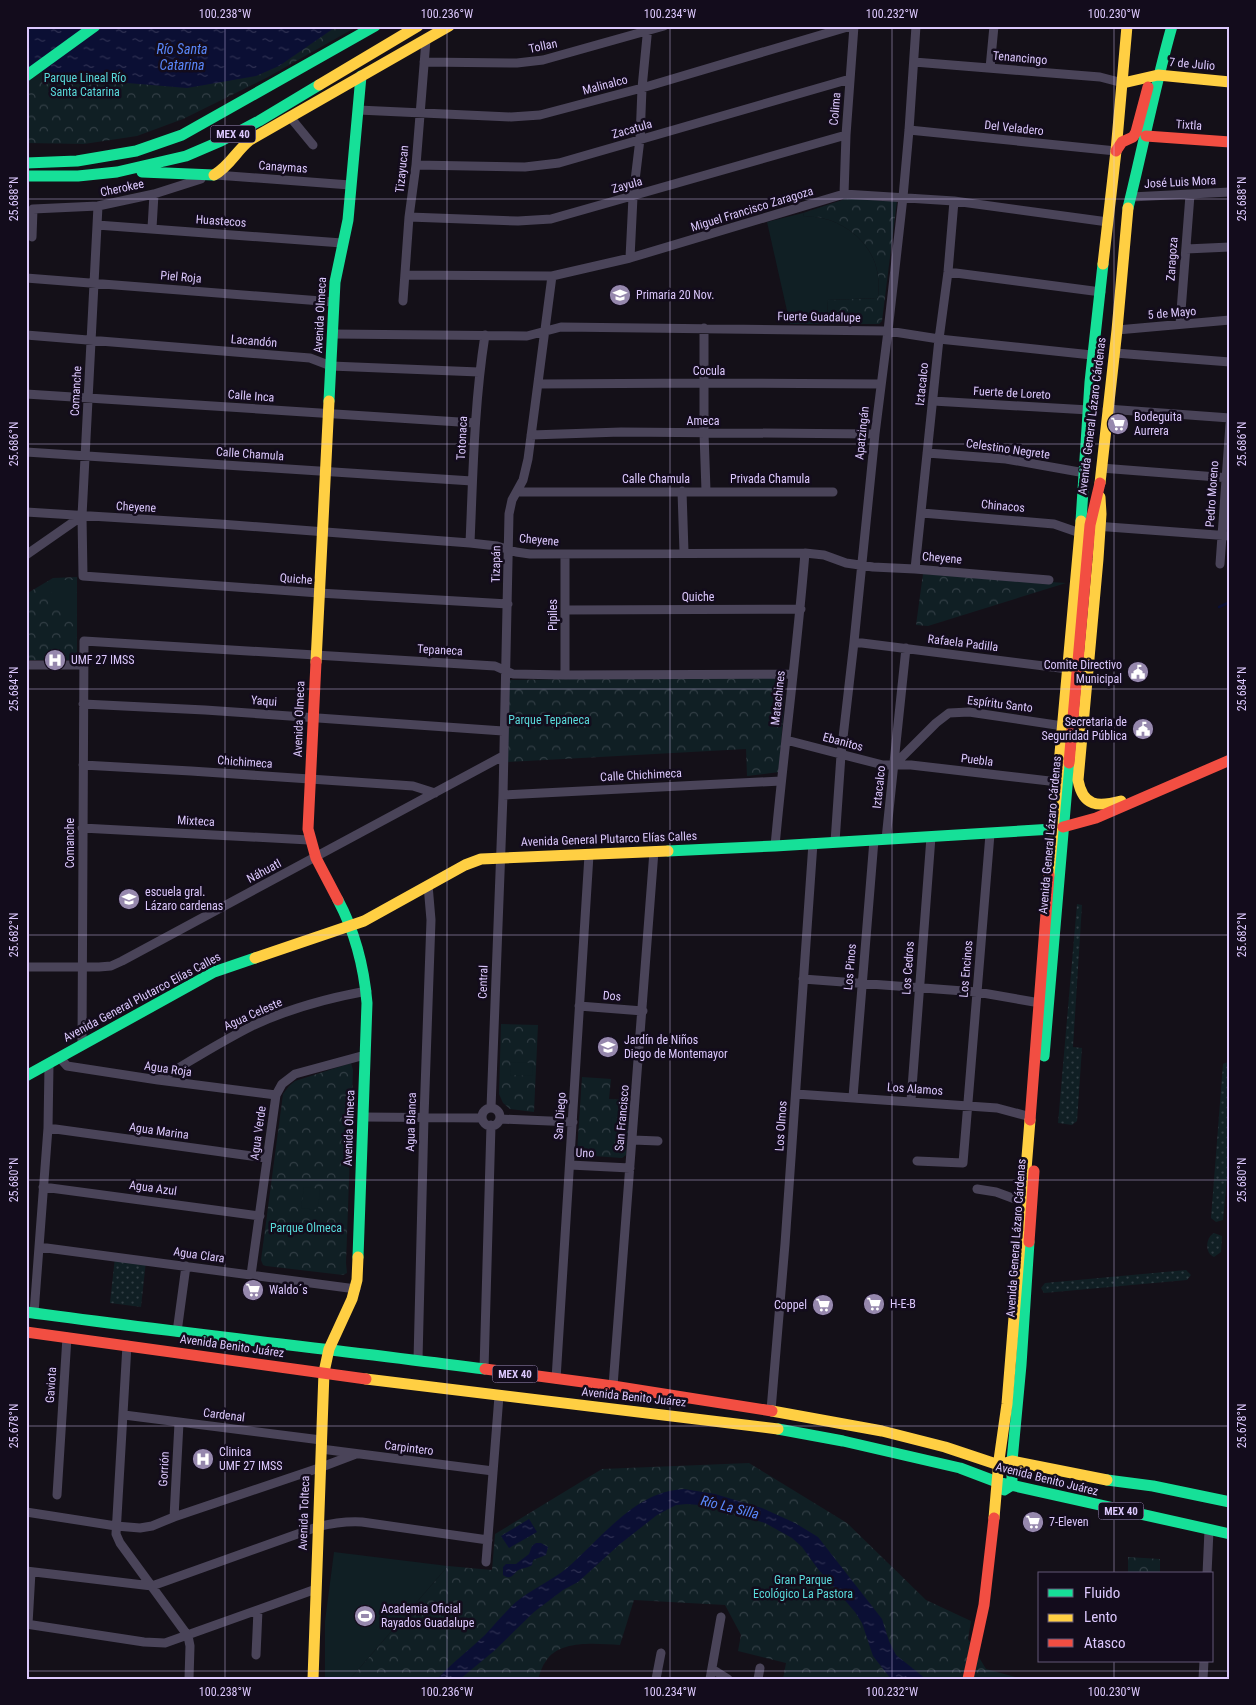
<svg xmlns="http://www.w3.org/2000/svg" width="1256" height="1705" font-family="'Roboto Condensed',sans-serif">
<defs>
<pattern id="grass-dots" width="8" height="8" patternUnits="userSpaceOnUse" patternTransform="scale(1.25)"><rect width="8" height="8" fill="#101f24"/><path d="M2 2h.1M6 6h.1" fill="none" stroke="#323e45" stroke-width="1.8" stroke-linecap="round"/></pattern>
<pattern id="park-crowns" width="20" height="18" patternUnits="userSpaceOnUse" patternTransform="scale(1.25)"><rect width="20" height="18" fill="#101f24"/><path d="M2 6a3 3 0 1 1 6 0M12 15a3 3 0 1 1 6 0" fill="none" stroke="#323e45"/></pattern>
<pattern id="water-ripples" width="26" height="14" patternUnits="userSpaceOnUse" patternTransform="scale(1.25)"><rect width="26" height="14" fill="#0b0f34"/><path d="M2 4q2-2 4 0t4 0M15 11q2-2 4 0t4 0" fill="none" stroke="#2e3052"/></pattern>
</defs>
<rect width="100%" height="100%" fill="#141018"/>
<path fill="url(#grass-dots)" d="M1077,904L1082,905L1073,1047L1082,1048L1077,1121L1072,1125L1058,1123Z
M1230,1061V1147L1223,1220L1216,1222L1211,1218L1223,1064Z
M1214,1233L1222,1236L1221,1252L1214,1257C1204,1253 1206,1237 1214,1233Z
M115,1257L146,1261L141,1307L110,1303Z
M1186,1270L1191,1275L1187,1280L1044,1293L1041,1288L1045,1283Z"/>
<path fill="url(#park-crowns)" d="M26,26H358L268,77L183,119L137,136L84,144L26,143Z
M848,198L897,201L882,321L879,324H827L828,300L878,298C879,286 879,275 875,263C865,235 833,214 804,217L803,213Z
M923,574L1066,583L928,626L916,625Z
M77,577V657L73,660H26V594L53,578Z
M786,676L779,772L747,776L746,749L507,762L508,680Z
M501,1024L538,1025L534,1112L510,1109L503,1103L499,1094Z
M351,1063L353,1070L346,1263L347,1273L343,1275L266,1266L263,1265L261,1260L283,1094L289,1086L295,1081Z
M582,1077L611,1079L609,1099L630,1100L626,1155L622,1158L580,1155L577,1152Z
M749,1463L847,1523L926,1600L971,1621L968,1639L986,1669L1023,1679H783L786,1663L738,1651L741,1635L725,1605L634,1600L620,1645C598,1644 560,1639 546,1661C542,1666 540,1673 538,1679H350L448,1566L492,1570L495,1534L602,1469Z
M1128,1557L1160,1559V1574H1128Z"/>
<path fill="#101f24" d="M803,213L804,217C833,214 865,235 875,263C879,275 879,286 878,298L828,300L827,324H790L767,222Z
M52,580H74V606H52Z
M511,1062L533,1063L532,1076L510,1075Z
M612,1117L627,1118L626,1140L611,1139Z
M304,1187L320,1189L318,1210L301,1208Z
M334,1552L448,1566L350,1679H325V1621Z"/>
<path fill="url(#water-ripples)" d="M26,26H337L279,66L256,76L187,88L92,80L26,69Z
M684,1489L715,1494L762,1508L795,1523L818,1537L882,1619L889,1641L896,1655L926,1679H891L873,1656L862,1623L855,1612L818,1569L802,1547L792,1538L765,1523L730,1512L711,1506L687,1504L676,1505L657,1515L620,1544L578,1582L563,1590L534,1612L494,1651L460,1679H437C452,1663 469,1650 485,1635C495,1624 505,1612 516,1602C532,1589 551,1581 567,1568C602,1538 635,1491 684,1489Z
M529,1519L537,1532L509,1548L501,1536Z
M536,1543H541L548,1547L546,1555L533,1560L532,1565C528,1568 521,1568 517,1571C512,1576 510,1580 503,1575V1567L506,1564H516L529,1554L532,1546Z"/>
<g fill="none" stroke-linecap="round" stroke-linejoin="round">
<path stroke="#0b0f34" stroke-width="2.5" d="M1219,607L1230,602"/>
<path stroke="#4a4459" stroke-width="9" d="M424,62L517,63L543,60L664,26
M914,62L1100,77L1123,83
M990,68L994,26
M358,110L511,117L540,115L642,88L851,26
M290,117L313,145
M909,130L1116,151
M416,165L525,167L559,163L850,79
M216,175L350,185
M844,194L846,135L854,26
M1131,197L1230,192
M98,206L82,516L83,576L319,593L508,604
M409,217L518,221L551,219L846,135
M97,225L342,243
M152,228L154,194
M32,237L33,209L98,206L154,194L201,179
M1186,249L1230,247
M630,258L633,197L640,139L642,88L648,26
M948,272L1101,292
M405,275L552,276L630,258L844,194L954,201L1108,222
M26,278L334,302
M403,301L409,217L416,165L426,40
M1180,324L1190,195
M704,328V433L706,491
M1117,330L1230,320
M333,334L527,336L561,327L888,331L939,339L1092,355
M26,335L310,358L331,366L479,372
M1115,353L1230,362
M538,384L704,383L881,384
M26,394L475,423
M933,401L1089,410
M1107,409L1230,418
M531,435L621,432L875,434
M26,452L472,481
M927,453L1006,459L1085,473
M1101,468L1230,478
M682,491L684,552
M517,492H833
M26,512L220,524L470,543L497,546L516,552L530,554L805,553L824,555L846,563L873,567L915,569L1049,580
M922,513L1054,524L1080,533
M1095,526L1230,536
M470,543C473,474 474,405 485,335
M26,555L82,516
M565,555V675
M1220,564L1230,424
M915,569L939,339L948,272L954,201
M566,610L801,609
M854,642L1068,669
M26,665H83
M83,704L205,710L503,731
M786,740L883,765H911L1058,782
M83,765L191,771L399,785L413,786L435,793
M894,765L936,723L949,713L969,712L1063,726
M503,795L781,781
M82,828L309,840
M886,839L906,648
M835,842L841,755L854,642L875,434L888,331L903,197L909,130L916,26
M775,846C784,748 797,651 805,553
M26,967H99L111,966L122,961L503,756
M803,979L977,992L1040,1003
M579,1006L643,1011
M82,1045L84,641L495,666L513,674L565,675L793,674
M60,1058L67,1066L158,1080L276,1095
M158,1080C189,1062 220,1042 252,1026C288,1009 328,998 367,991
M796,1094L997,1108L1031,1117
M853,1097L874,840
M911,1101L931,837
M491,1108L503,795L509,514L512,500L523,480L528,459L552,276
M482 1117a9 9 0 1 1 18 0a9 9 0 1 1-18 0Z
M363,1117L482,1118
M500,1119L573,1122
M48,1128L266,1158
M633,1140L658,1141
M917,1161L963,1163L990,834
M570,1165L630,1168
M43,1187L260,1216
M977,1189L996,1192L1023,1202
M39,1247L356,1289
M251,1275L276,1095L282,1084L295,1074L365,1055
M34,1313L48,1128L49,1065
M177,1332L186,1266
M127,1345L116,1534L120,1543L188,1636L190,1646L189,1679
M418,1360L424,1117L431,920L428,885
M484,1369L491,1125
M556,1379L589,855
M613,1386L654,851
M771,1410L785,1244L813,843
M124,1415L321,1440
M321,1449L493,1471
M57,1495L67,1337
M26,1512L116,1526L140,1528L152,1526L174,1517L319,1468L356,1454
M174,1517L179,1423
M486,1562L499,1396
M26,1571L152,1586L317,1527C333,1523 346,1521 362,1522L488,1540
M1207,1574L1209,1530
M26,1624L144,1642L165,1643L316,1589
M28,1624L31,1572
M256,1655L258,1610
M712,1669L728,1679
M656,1679L661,1653
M710,1679L721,1617
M758,1679L760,1668
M1203,1679L1204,1661"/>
<path stroke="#16e098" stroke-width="11" d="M26,76L95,26
M26,163L77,161L136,151L182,135L375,26
M142,172L214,175
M26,176H78L117,172L186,156L221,141L259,121L319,85
M1128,208C1143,147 1155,86 1172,26
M329,401L335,282L348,220L361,76
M1081,521L1090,382L1103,264
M668,851L775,846L1053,829L1063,827
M338,900C355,932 364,967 367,1003L358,1257
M1044,1056L1069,763
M26,1076L214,972L255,958
M26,1312C179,1333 332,1349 485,1369
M778,1429L843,1441L960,1468L997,1482L1230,1534
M1107,1480L1153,1486L1230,1502
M1004,1490L1012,1485V1461L1021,1365L1029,1242"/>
<path stroke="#ffcf43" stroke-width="11" d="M1123,83L1158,75L1230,82
M319,85L418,26
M214,175C230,166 236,151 250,140L449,26
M1103,264L1116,151L1127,26
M1100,483L1117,330L1128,208
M1100,497L1101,514L1098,559L1078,780C1083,807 1098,807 1121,801
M316,662L329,401
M1049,875L1081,521
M255,958L364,921L465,865L481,859L668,851
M366,1379L778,1429
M772,1411L882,1431L945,1447L999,1465L1012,1461L1107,1480
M994,1518L999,1460L1007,1404L1030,1120
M313,1679L324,1372L329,1349L352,1299L357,1280L358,1257"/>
<path stroke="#f24e42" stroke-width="11" d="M1146,136L1230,142
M1116,151L1122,142L1133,137L1136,132L1148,87
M316,662L308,829L316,858L338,900
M1069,763L1090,525L1100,483
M1063,827L1096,818L1230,760
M1030,1120L1049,875
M1029,1242L1034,1171
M26,1332L366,1379
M485,1369L613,1386L772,1411
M968,1679L984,1605L994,1518"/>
</g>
<path fill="none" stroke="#dcc8fd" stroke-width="1" stroke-opacity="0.45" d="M225,26V1679M447,26V1679M670,26V1679M892,26V1679M1114,26V1574M26,199H1230M26,444H1230M26,689H1230M26,935H1230M26,1180H1230M26,1426H1230M1114,1661V1679M26,1671H1230"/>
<defs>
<g id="school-disc" transform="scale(1.125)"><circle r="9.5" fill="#9688ad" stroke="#130c1c"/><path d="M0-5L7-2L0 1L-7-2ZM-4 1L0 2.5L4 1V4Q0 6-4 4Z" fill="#fff"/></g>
<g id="supermarket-disc" transform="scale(1.125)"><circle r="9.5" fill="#9688ad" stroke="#130c1c"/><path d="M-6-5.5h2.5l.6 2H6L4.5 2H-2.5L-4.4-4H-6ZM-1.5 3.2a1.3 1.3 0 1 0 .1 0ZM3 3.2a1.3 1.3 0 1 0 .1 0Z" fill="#fff"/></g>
<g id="hospital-disc" transform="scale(1.125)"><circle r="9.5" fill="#9688ad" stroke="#130c1c"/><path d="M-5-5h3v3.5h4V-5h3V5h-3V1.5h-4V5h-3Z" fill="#fff"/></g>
<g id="civic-disc" transform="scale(1.125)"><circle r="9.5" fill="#9688ad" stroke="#130c1c"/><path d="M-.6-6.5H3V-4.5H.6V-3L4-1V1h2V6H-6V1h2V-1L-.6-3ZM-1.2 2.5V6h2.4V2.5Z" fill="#fff"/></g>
<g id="stadium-disc" transform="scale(1.125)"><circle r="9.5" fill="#9688ad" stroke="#130c1c"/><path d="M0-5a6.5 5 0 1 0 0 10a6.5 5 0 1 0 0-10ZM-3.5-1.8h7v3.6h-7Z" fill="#fff"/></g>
</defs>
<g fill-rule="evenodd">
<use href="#school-disc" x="620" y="295"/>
<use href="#supermarket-disc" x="1118" y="424"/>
<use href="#hospital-disc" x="55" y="660"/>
<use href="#civic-disc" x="1138" y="672"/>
<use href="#civic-disc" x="1143" y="729"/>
<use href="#school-disc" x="129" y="899"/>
<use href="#school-disc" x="608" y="1047"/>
<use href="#supermarket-disc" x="253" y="1290"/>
<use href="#supermarket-disc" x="874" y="1304"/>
<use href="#supermarket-disc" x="823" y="1305"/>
<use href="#hospital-disc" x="203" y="1459"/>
<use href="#supermarket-disc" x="1033" y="1522"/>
<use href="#stadium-disc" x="365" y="1616"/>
</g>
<g text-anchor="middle" stroke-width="5" stroke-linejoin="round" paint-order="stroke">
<g fill="#130c1c" stroke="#a090ba" stroke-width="1">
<rect x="210.5" y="125.5" width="45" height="17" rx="4"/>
<rect x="492.5" y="1365.5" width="45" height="17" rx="4"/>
<rect x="1098.5" y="1502.5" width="45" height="17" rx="4"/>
</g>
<g font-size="11" font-weight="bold" fill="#dcc8fd">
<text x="233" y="138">MEX 40</text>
<text x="515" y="1378">MEX 40</text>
<text x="1121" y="1515">MEX 40</text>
</g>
<g font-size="12" fill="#dcc8fd" stroke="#130c1c">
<text transform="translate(543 46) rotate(-12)" y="4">Tollan</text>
<text transform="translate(1020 58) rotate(5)" y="4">Tenancingo</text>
<text transform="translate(1192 64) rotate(5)" y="4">7 de Julio</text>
<text transform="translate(605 85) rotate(-15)" y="4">Malinalco</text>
<text transform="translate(835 109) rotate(-85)" y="4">Colima</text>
<text transform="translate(1189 125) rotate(4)" y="4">Tixtla</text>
<text transform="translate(1014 128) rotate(6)" y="4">Del Veladero</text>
<text transform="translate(632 129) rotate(-16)" y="4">Zacatula</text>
<text transform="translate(283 167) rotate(4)" y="4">Canaymas</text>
<text transform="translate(402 169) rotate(-84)" y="4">Tizayucan</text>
<text transform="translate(1180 182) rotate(-3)" y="4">José Luis Mora</text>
<text transform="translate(627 185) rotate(-16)" y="4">Zayula</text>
<text transform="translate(122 188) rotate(-12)" y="4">Cherokee</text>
<text transform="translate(752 209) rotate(-17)" y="4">Miguel Francisco Zaragoza</text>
<text transform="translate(221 221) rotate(4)" y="4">Huastecos</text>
<text transform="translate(1172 259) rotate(-86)" y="4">Zaragoza</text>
<text transform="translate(181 277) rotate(5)" y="4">Piel Roja</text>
<text transform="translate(1172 313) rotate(-5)" y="4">5 de Mayo</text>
<text transform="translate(320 315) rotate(-87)" y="4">Avenida Olmeca</text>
<text transform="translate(819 317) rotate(1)" y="4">Fuerte Guadalupe</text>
<text transform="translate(254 341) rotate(5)" y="4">Lacandón</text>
<text x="709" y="375">Cocula</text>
<text transform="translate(922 384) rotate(-84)" y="4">Iztacalco</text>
<text transform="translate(76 391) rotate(-87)" y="4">Comanche</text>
<text transform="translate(1012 393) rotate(3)" y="4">Fuerte de Loreto</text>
<text transform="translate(251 396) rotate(4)" y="4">Calle Inca</text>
<text transform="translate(1092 416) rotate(-83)" y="4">Avenida General Lázaro Cárdenas</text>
<text x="703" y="425">Ameca</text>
<text transform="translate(862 433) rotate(-84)" y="4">Apatzingán</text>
<text transform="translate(462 438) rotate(-87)" y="4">Totonaca</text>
<text transform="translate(1008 449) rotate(8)" y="4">Celestino Negrete</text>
<text transform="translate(250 454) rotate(4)" y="4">Calle Chamula</text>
<text x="656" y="483">Calle Chamula</text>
<text x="770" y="483">Privada Chamula</text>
<text transform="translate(1212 494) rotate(-86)" y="4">Pedro Moreno</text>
<text transform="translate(1003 506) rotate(5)" y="4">Chinacos</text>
<text transform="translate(136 507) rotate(3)" y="4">Cheyene</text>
<text transform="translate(539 540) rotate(5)" y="4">Cheyene</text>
<text transform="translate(942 558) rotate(5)" y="4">Cheyene</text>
<text transform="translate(496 564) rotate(-89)" y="4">Tizapán</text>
<text transform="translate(296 579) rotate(4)" y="4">Quiche</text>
<text x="698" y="601">Quiche</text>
<text transform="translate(553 615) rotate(-90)" y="4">Pipiles</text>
<text transform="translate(963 643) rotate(7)" y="4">Rafaela Padilla</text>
<text transform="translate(440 650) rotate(3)" y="4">Tepaneca</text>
<text transform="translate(778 698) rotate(-84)" y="4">Matachines</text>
<text transform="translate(264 701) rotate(4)" y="4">Yaqui</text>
<text transform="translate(1000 704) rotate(7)" y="4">Espíritu Santo</text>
<text transform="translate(299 719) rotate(-88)" y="4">Avenida Olmeca</text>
<text transform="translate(843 742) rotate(15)" y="4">Ebanitos</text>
<text transform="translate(977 760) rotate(7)" y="4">Puebla</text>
<text transform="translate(245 762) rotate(4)" y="4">Chichimeca</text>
<text transform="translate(641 775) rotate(-3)" y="4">Calle Chichimeca</text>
<text transform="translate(879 787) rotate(-84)" y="4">Iztacalco</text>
<text transform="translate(196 821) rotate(3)" y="4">Mixteca</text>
<text transform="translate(1050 835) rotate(-85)" y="4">Avenida General Lázaro Cárdenas</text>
<text transform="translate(609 839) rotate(-2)" y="4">Avenida General Plutarco Elías Calles</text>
<text transform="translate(70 843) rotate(-90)" y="4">Comanche</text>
<text transform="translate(264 871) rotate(-28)" y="4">Náhuatl</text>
<text transform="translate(850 967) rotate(-85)" y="4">Los Pinos</text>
<text transform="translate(908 968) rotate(-86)" y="4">Los Cedros</text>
<text transform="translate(966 969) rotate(-85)" y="4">Los Encinos</text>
<text transform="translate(483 982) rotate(-88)" y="4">Central</text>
<text transform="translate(612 996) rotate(5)" y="4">Dos</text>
<text transform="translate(142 997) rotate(-28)" y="4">Avenida General Plutarco Elías Calles</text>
<text transform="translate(253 1014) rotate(-24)" y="4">Agua Celeste</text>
<text transform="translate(168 1069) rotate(8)" y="4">Agua Roja</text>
<text transform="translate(915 1089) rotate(4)" y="4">Los Alamos</text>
<text transform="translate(560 1116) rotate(-86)" y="4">San Diego</text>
<text transform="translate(622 1118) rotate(-85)" y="4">San Francisco</text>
<text transform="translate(411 1122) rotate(-88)" y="4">Agua Blanca</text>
<text transform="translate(781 1126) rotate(-86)" y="4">Los Olmos</text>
<text transform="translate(349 1128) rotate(-88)" y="4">Avenida Olmeca</text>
<text transform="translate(159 1131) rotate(8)" y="4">Agua Marina</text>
<text transform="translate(258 1133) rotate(-82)" y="4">Agua Verde</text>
<text transform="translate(585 1153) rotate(2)" y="4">Uno</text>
<text transform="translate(153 1188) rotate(8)" y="4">Agua Azul</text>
<text transform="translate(1016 1238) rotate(-86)" y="4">Avenida General Lázaro Cárdenas</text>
<text transform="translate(199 1255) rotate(8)" y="4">Agua Clara</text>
<text transform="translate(232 1346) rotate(8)" y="4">Avenida Benito Juárez</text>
<text transform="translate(51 1385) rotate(-86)" y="4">Gaviota</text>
<text transform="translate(634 1397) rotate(6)" y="4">Avenida Benito Juárez</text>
<text transform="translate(224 1415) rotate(7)" y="4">Cardenal</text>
<text transform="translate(409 1448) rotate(7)" y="4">Carpintero</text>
<text transform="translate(164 1469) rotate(-87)" y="4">Gorrión</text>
<text transform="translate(1047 1479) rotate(14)" y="4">Avenida Benito Juárez</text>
<text transform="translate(304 1513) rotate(-88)" y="4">Avenida Tolteca</text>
</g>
<g font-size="12" fill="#58d9da" stroke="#130c1c">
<text x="85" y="82">Parque Lineal Río<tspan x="85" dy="14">Santa Catarina</tspan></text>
<text x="549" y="724">Parque Tepaneca</text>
<text x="306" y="1232">Parque Olmeca</text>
<text x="803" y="1584">Gran Parque<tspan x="803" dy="14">Ecológico La Pastora</tspan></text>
</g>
<g font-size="12" fill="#dcc8fd" stroke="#130c1c" text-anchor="start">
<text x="636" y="299">Primaria 20 Nov.</text>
<text x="1134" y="421">Bodeguita<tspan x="1134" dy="14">Aurrera</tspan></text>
<text x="71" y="664">UMF 27 IMSS</text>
<text x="1122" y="669" text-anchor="end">Comite Directivo<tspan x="1122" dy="14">Municipal</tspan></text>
<text x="1127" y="726" text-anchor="end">Secretaria de<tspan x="1127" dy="14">Seguridad Pública</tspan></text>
<text x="145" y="896">escuela gral.<tspan x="145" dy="14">Lázaro cardenas</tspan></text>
<text x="624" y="1044">Jardín de Niños<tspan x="624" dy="14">Diego de Montemayor</tspan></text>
<text x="269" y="1294">Waldo´s</text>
<text x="890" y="1308">H-E-B</text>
<text x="807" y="1309" text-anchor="end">Coppel</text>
<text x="219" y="1456">Clinica<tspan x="219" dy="14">UMF 27 IMSS</tspan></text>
<text x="1049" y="1526">7-Eleven</text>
<text x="381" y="1613">Academia Oficial<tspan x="381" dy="14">Rayados Guadalupe</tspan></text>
</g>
<g font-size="14" font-style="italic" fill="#5987fa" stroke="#130c1c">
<text x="182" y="54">Río Santa<tspan x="182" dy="16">Catarina</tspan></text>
<text transform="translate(730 1507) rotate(14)" y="5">Río La Silla</text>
</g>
</g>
<rect width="1256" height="1705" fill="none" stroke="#130c1c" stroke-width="55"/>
<rect x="1038" y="1572" width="175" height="90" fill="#130c1c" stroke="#635776"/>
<rect x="1048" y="1589" width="25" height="8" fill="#16e098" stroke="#635776"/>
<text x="1084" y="1598" font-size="15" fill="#dcc8fd">Fluido</text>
<rect x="1048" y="1614" width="25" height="8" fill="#ffcf43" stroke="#635776"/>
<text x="1084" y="1622" font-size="15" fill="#dcc8fd">Lento</text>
<rect x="1048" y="1639" width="25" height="8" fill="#f24e42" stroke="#635776"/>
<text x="1084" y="1648" font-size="15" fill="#dcc8fd">Atasco</text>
<rect x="28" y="28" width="1200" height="1650" fill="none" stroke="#dcc8fd" stroke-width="2"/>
<g font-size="12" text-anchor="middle" fill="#dcc8fd">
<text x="225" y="18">100.238°W</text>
<text x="447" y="18">100.236°W</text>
<text x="670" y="18">100.234°W</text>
<text x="892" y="18">100.232°W</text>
<text x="1114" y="18">100.230°W</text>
<text transform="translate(14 199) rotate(-90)" y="4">25.688°N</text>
<text transform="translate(1242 199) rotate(-90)" y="4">25.688°N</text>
<text transform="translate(14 444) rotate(-90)" y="4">25.686°N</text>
<text transform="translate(1242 444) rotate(-90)" y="4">25.686°N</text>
<text transform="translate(14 689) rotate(-90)" y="4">25.684°N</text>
<text transform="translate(1242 689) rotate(-90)" y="4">25.684°N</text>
<text transform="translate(14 935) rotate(-90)" y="4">25.682°N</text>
<text transform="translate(1242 935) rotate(-90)" y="4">25.682°N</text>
<text transform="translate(14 1180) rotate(-90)" y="4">25.680°N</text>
<text transform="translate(1242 1180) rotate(-90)" y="4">25.680°N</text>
<text transform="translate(14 1426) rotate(-90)" y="4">25.678°N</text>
<text transform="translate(1242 1426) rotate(-90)" y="4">25.678°N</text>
<text x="225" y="1696">100.238°W</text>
<text x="447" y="1696">100.236°W</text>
<text x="670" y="1696">100.234°W</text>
<text x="892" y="1696">100.232°W</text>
<text x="1114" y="1696">100.230°W</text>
</g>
</svg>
